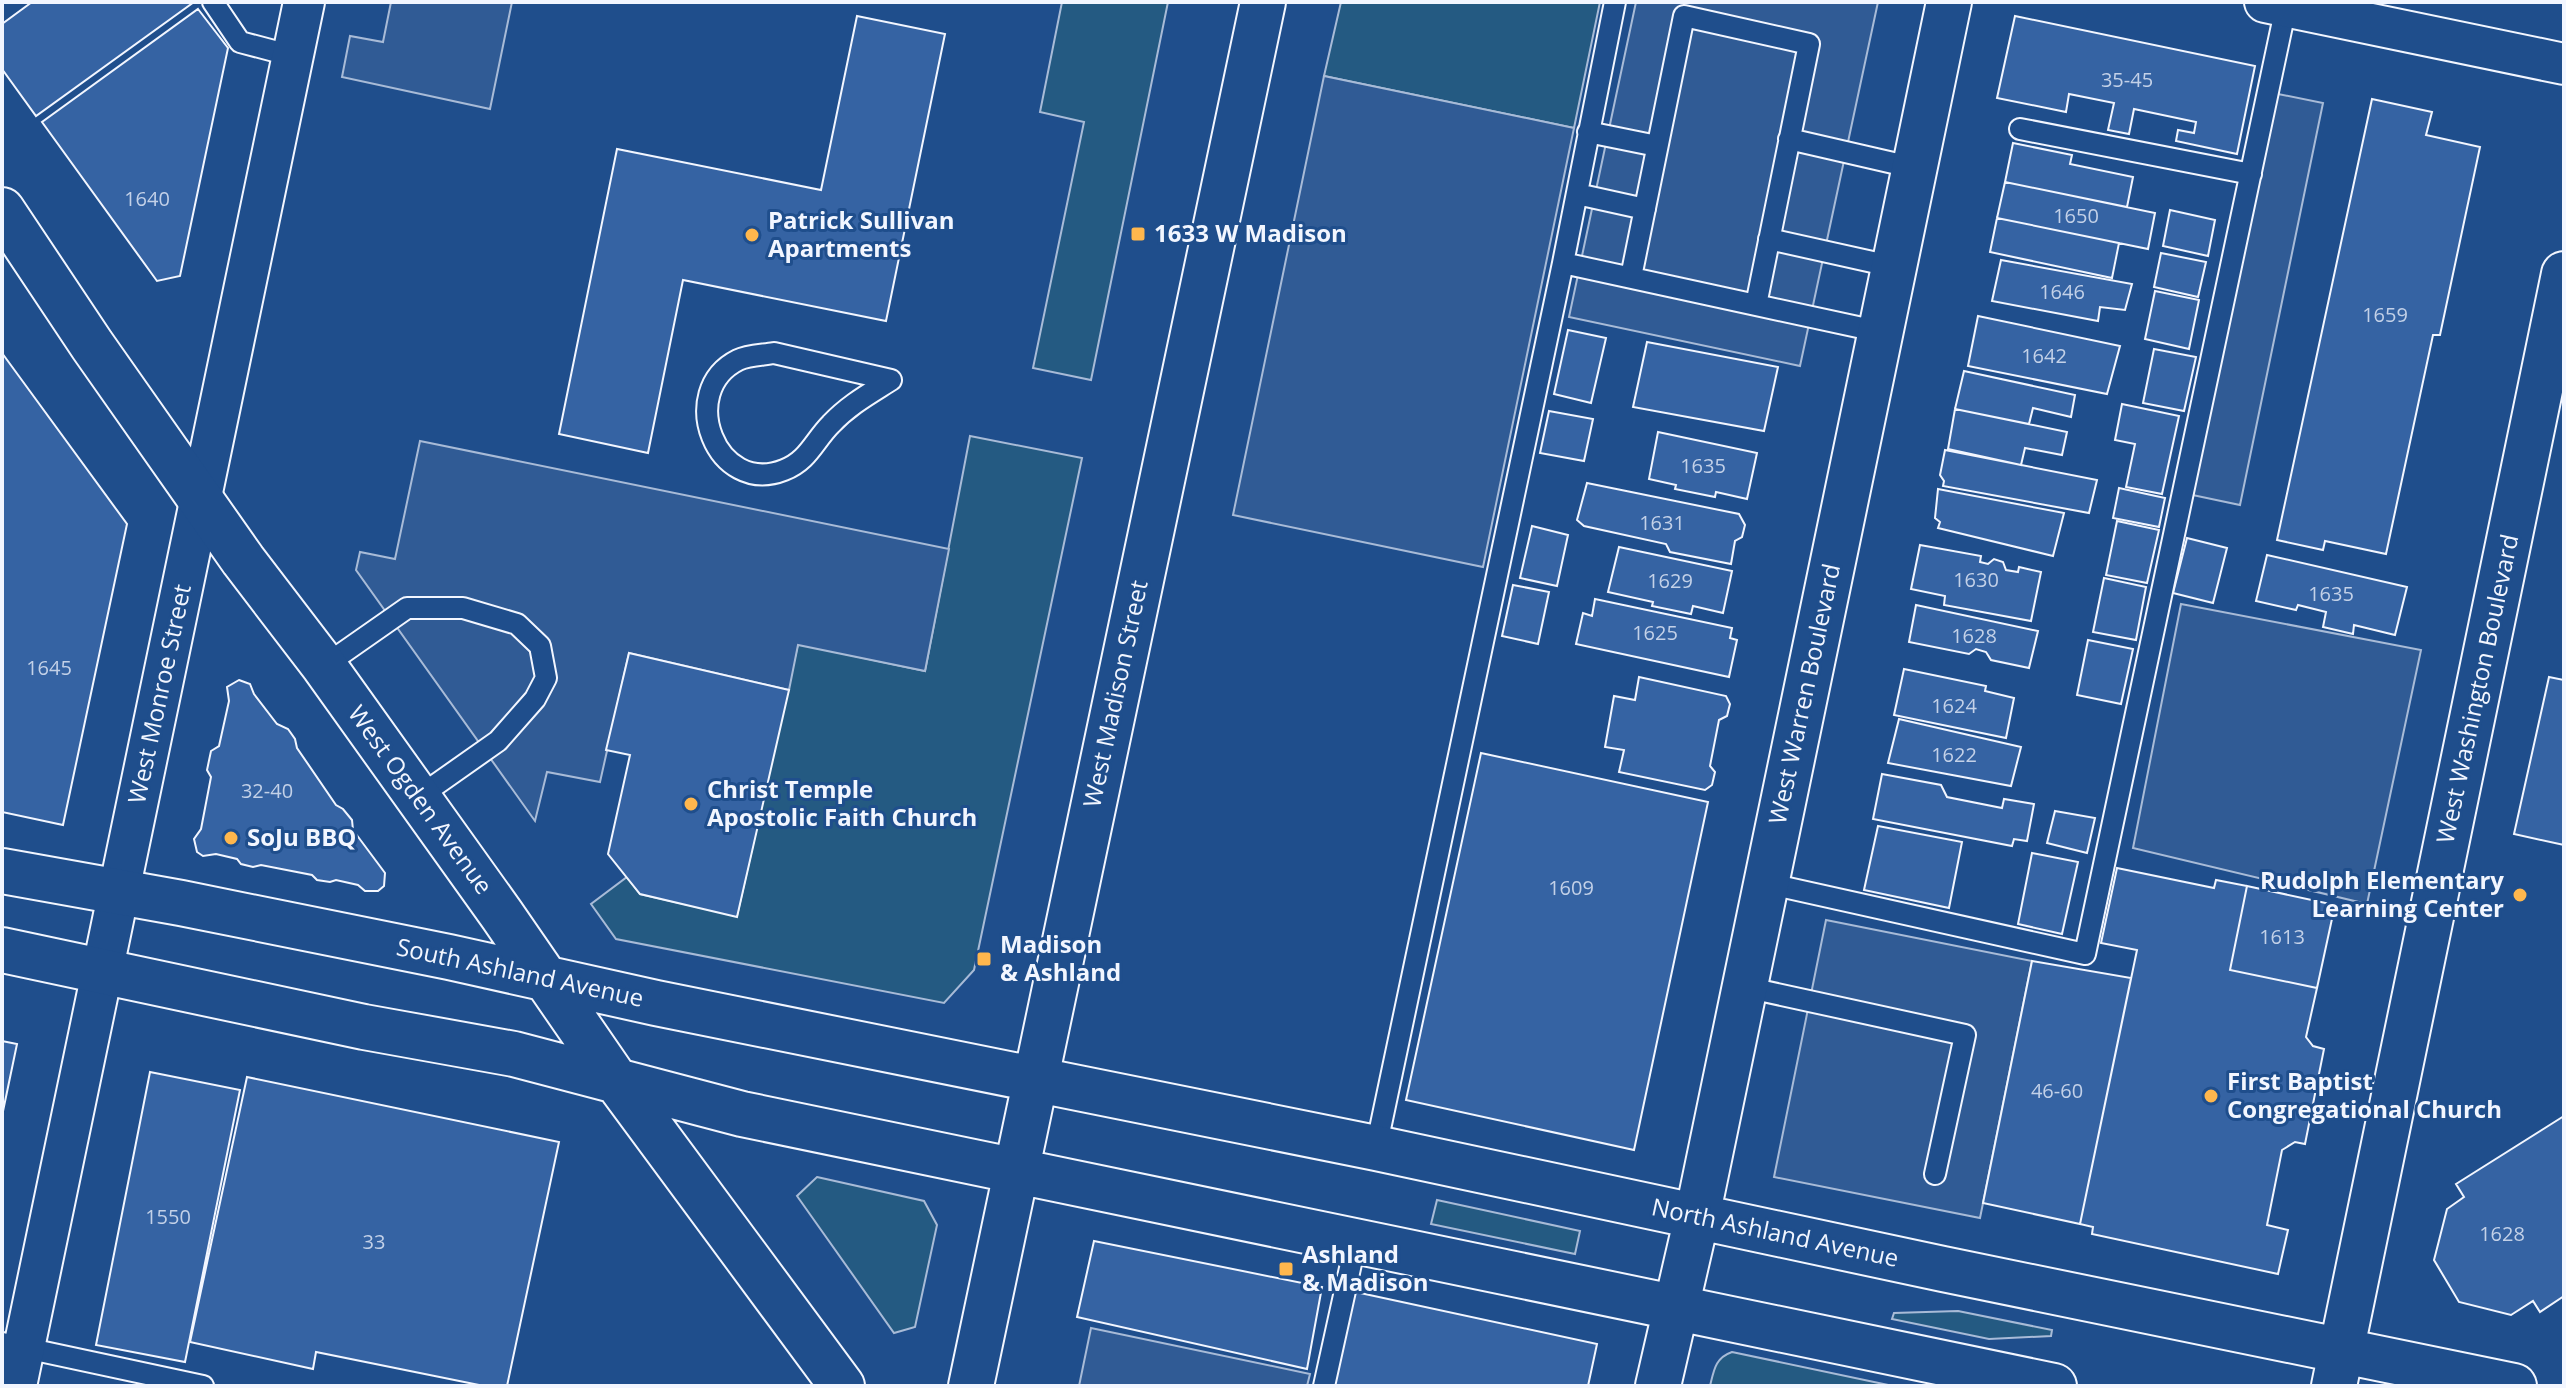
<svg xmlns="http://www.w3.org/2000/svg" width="2566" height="1388" font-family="'Open Sans',sans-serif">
<rect width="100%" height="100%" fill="#1f4e8c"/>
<path fill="#245a82" stroke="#a8bbd7" stroke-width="2" d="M1062,2H1168L1091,380L1033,368L1084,122L1040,112Z
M1341,2H1600L1574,128L1324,76Z
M970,436L1082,458L974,970L944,1003L616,939L591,904L627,877L640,894L737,916L798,644L925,671Z
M817,1177L924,1201L937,1225L915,1327L894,1333L797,1196Z
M1437,1200L1580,1231L1575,1254L1431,1224Z
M1958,1311L2052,1330L2051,1336L1989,1339L1892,1319L1894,1313Z
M1732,1352L1893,1386H1710C1714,1370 1715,1358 1732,1352Z"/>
<path fill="#305b95" stroke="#a8bbd7" stroke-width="2" d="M391,2H512L490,109L342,77L350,36L383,42Z
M1636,2H1878L1800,366L1569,317Z
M1324,76L1574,128L1483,567L1233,515Z
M2268,92L2323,103L2240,505L2183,493Z
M420,441L949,549L925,671L798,645L789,690L629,653L600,782L547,772L535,821L356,570L360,552L395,559Z
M2181,604L2421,650L2367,904L2133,848Z
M1826,920L2032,961L1980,1218L1774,1177Z
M1091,1328L1310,1374L1307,1386H1079Z"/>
<path fill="#3563a3" stroke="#f2f6ff" stroke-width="2" d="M32,2H194L36,116L2,69V24Z
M198,9L228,48L180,276L157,281L42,122Z
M857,16L945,34L886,321L683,280L648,453L559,434L617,149L821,190Z
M2015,16L2255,66L2237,154L2176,141L2178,130L2194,133L2196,122L2134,109L2129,134L2108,130L2114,103L2069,94L2066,112L1997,98Z
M2372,99L2432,112L2426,135L2480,147L2440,335H2433L2386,554L2325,541L2323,550L2277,540Z
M2013,143L2072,155L2070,164L2133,177L2127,207L2005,182Z
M2005,182L2155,213L2148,249L1997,218Z
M2170,210L2215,220L2208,256L2163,246Z
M1997,218L2119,243L2112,278L1990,252Z
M2161,253L2206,262L2198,297L2154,287Z
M2001,260L2132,284L2125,310L2100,307L2098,321L1992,301Z
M2155,291L2199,300L2189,349L2145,339Z
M1978,316L2120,346L2107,394L1968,366Z
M1568,330L1606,338L1591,403L1554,394Z
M1647,342L1778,367L1764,431L1633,407Z
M2154,349L2196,357L2184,411L2143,403Z
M2,353L127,524L63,825L2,812Z
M1964,371L2075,395L2071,417L2033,408L2029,424L1955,409Z
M2122,404L2179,416L2162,494L2126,487L2135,444L2115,440Z
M1955,409L2067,432L2062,455L2025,448L2021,465L1948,449Z
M1549,411L1593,419L1584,461L1540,453Z
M1658,432L1757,453L1747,499L1716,492L1715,497L1675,489L1676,485L1649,479Z
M1945,450L2097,480L2089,513L1943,486L1944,481L1940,475Z
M1587,483L1739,514L1745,525L1742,537L1735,541L1731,564L1670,552L1666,544L1584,526L1577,520Z
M2119,488L2165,498L2159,527L2113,518Z
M1938,489L2064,513L2053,556L1938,528L1940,522L1935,518Z
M2117,521L2159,530L2147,583L2106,575Z
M1532,526L1568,535L1557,586L1520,578Z
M2187,538L2227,548L2213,603L2173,593Z
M1920,545L1981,556L1980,562L1988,564L1994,559L2003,562L2006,570L2018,572L2019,567L2041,572L2031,621L1944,605L1945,596L1911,589Z
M1619,547L1732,571L1723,613L1693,606L1691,614L1652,606L1653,602L1608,592Z
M2267,555L2407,587L2395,635L2354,625L2353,634L2323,627L2326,612L2298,605L2296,610L2256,601Z
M2104,578L2146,587L2136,640L2093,632Z
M1513,585L1549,592L1538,644L1502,636Z
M1595,599L1732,628L1730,638L1737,640L1729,677L1576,644L1583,613L1592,616Z
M1916,605L2038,631L2029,668L1991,660L1986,652L1976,649L1969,654L1909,642Z
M2088,640L2133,649L2121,704L2077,695Z
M629,653L789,690L737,917L640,894L608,854L630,755L606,750Z
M1904,669L1986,686L1985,691L2014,698L2006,738L1894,715Z
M1639,677L1726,696L1730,704L1727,716L1719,720L1710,766L1715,772L1712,785L1705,790L1619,772L1624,750L1605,747L1614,696L1635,700Z
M2549,677L2564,680V845L2514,834Z
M239,680L250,684L254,694L277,724L288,729L295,739L297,748L336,805L343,809L352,820L353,830L385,873L384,886L378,891H365L358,885L336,880L330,882L317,880L312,875L261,865L253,867L241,864L237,859L216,854L203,856L197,852L194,839L201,829L211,777L207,770L211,751L219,746L229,701L227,687Z
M1899,719L2021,747L2011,786L1888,763Z
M1481,753L1708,802L1634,1150L1406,1100Z
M1882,774L1941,785L1947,797L2002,808L2004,799L2034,804L2027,841L2014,839L2012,846L1873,819Z
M2055,811L2095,818L2087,853L2047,843Z
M1878,826L1962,842L1949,908L1864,890Z
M2032,853L2078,862L2062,934L2018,924Z
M2117,868L2214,888L2216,880L2247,886L2230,970L2317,988L2306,1037L2313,1046L2324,1049L2305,1144L2295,1142L2282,1150L2267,1225L2288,1230L2278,1274L2092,1234L2093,1227L2080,1224L2137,950L2101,943Z
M2247,886L2335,905L2317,988L2230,970Z
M2032,961L2131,978L2080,1224L1983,1203Z
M2,1041L17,1044L2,1116Z
M150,1072L240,1090L185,1362L96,1345Z
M247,1077L559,1142L507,1386H484L316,1352L313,1369L190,1342Z
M2564,1116V1296L2540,1312L2533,1301L2511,1315L2459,1302L2434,1260L2447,1209L2464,1197L2456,1184Z
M1094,1241L1322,1287L1307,1369L1077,1317Z
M1351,1291L1597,1344L1588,1386H1330Z"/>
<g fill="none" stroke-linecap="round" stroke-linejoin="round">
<g stroke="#f2f6ff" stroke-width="24">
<path id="lane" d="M213,2L240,42L293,56
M2020,129L2251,174
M1588,132L1657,146
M1789,139L1915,168
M1577,194L1645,209
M1769,239L1895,267
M1563,263L1756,305L1809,44L1684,16L1631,277
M1756,305L1881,332
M774,353L891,380C869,394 849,405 831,424C814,441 808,461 784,470C716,497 676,391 738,360C748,355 763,355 774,353Z
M324,666L407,608H463L517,624L540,646L546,678L535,699L498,741L417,798
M1766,883L2085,954L2287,2
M1745,987L1965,1035L1935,1174
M1376,1148L1563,263L1615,2
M2,1343L203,1386
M1324,1386L1356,1241"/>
</g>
<g stroke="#f2f6ff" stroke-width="44">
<path id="street" d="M2265,2L2564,64
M16,1386L304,2"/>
</g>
<g stroke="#f2f6ff" stroke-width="48">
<path id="secondary" d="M2,210L92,345L243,560L324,666L502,915L615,1079L842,1386
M2,871L181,903L449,957L656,1003L1376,1148L1943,1269L2514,1386
M2,950L364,1027L514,1054L742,1114L2054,1386
M971,1386L1263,2
M1658,1386L1697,1217L1949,2
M2334,1386L2564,274"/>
</g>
<use href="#lane" stroke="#1f4e8c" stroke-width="20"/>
<use href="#street" stroke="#1f4e8c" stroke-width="40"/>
<use href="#secondary" stroke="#1f4e8c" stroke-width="44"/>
</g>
<g fill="#ffb74d" stroke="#1f4e8c" stroke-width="3">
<rect x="1130" y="226" width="16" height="16" rx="4"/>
<circle cx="752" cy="235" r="8"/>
<circle cx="691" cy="804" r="8"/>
<circle cx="231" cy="838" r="8"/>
<circle cx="2520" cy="895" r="8"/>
<rect x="976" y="951" width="16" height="16" rx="4"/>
<circle cx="2211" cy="1096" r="8"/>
<rect x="1278" y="1261" width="16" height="16" rx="4"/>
</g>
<g text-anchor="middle" stroke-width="6" stroke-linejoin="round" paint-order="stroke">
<g font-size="20" fill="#c3d1e8">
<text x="2127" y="87">35-45</text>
<text x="147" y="206">1640</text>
<text x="2076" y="223">1650</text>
<text x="2062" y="299">1646</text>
<text x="2385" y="322">1659</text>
<text x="2044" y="363">1642</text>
<text x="1703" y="473">1635</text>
<text x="1662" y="530">1631</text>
<text x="1976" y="587">1630</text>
<text x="1670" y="588">1629</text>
<text x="2331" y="601">1635</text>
<text x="1655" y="640">1625</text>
<text x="1974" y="643">1628</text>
<text x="49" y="675">1645</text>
<text x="1954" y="713">1624</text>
<text x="1954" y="762">1622</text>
<text x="267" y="798">32-40</text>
<text x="1571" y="895">1609</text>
<text x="2282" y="944">1613</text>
<text x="2057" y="1098">46-60</text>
<text x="168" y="1224">1550</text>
<text x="2502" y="1241">1628</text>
<text x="374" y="1249">33</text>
</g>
<g font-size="24" font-weight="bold" fill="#f2f6ff" stroke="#1f4e8c" text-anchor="start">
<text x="768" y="229">Patrick Sullivan<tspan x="768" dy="28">Apartments</tspan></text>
<text x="1154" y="242">1633 W Madison</text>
<text x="707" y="798">Christ Temple<tspan x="707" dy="28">Apostolic Faith Church</tspan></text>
<text x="247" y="846">SoJu BBQ</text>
<text x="2504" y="889" text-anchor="end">Rudolph Elementary<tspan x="2504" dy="28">Learning Center</tspan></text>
<text x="1000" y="953">Madison<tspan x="1000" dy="28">&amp; Ashland</tspan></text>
<text x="2227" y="1090">First Baptist<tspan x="2227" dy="28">Congregational Church</tspan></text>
<text x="1302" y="1263">Ashland<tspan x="1302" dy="28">&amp; Madison</tspan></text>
</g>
<g font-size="24" fill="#f2f6ff" stroke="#1f4e8c">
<text transform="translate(2478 689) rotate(-78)" y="8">West Washington Boulevard</text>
<text transform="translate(160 694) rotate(-78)" y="8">West Monroe Street</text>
<text transform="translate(1116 694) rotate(-78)" y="8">West Madison Street</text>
<text transform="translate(1805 694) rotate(-78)" y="8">West Warren Boulevard</text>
<text transform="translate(420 800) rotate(54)" y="8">West Ogden Avenue</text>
<text transform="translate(520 973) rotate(12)" y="8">South Ashland Avenue</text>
<text transform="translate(1775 1233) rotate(12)" y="8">North Ashland Avenue</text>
</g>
</g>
<rect width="2566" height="1388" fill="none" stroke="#f2f6ff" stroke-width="8"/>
</svg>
